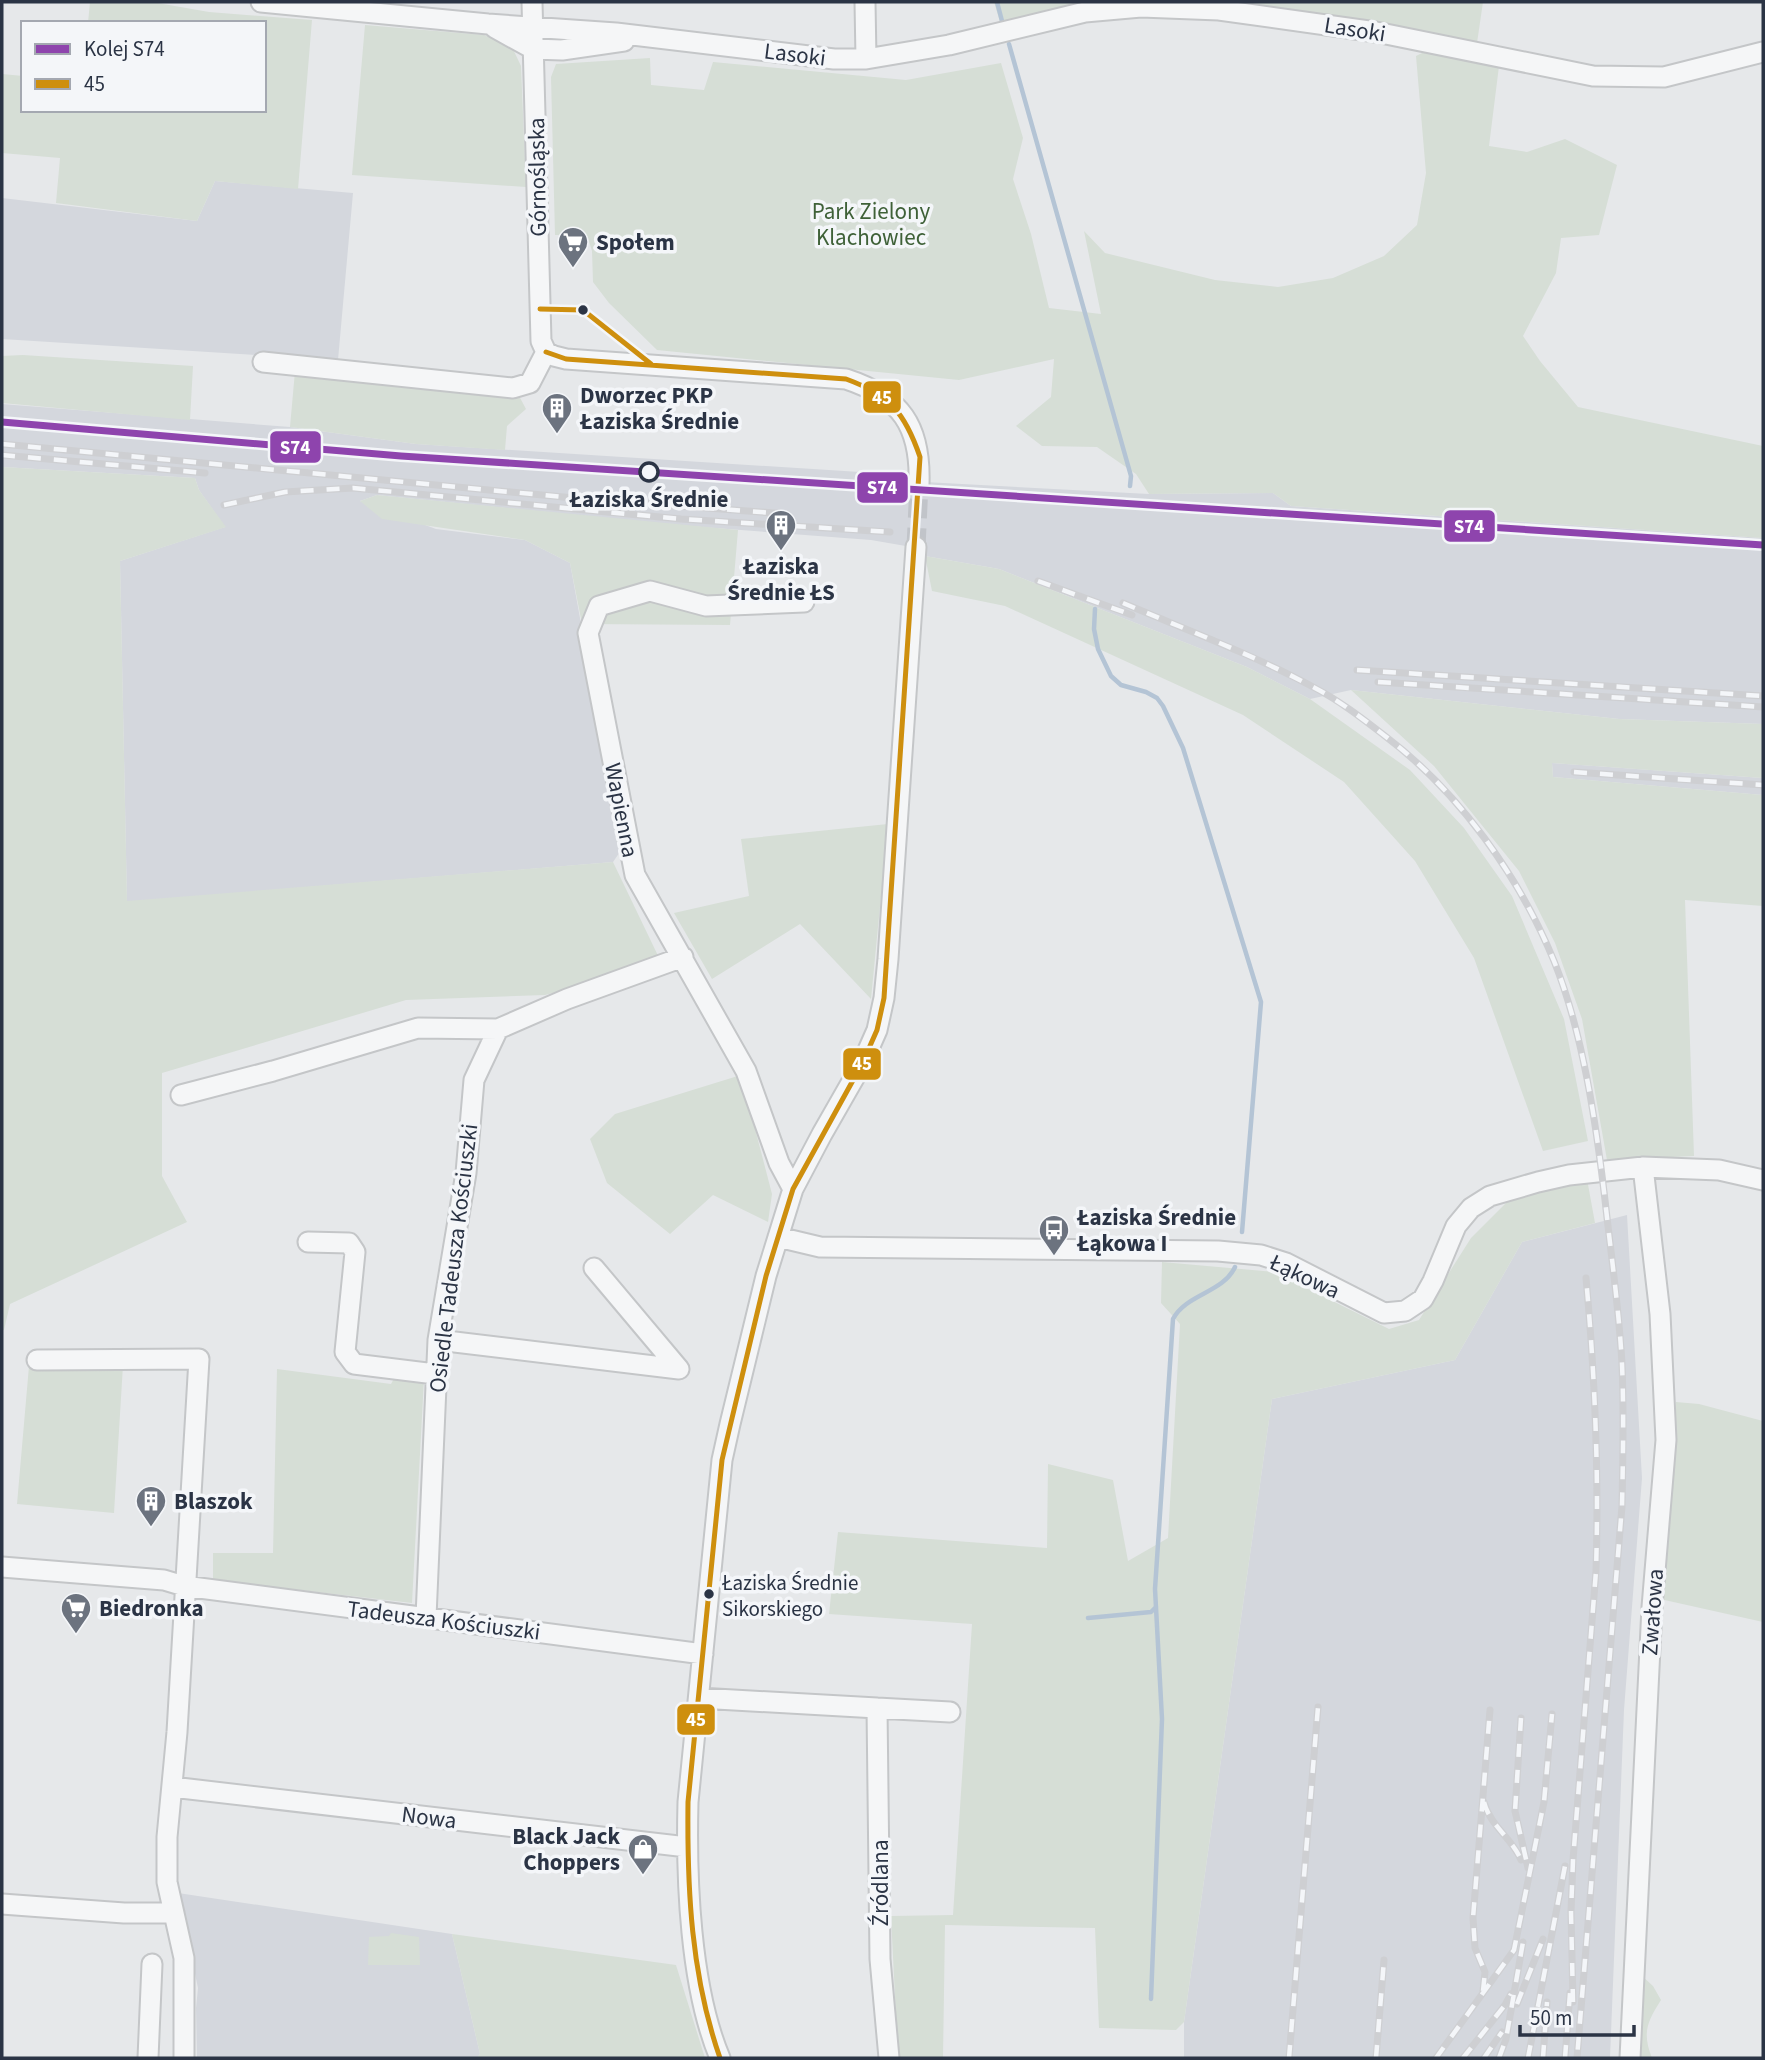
<svg xmlns="http://www.w3.org/2000/svg" width="1765" height="2060" font-family="'Source Sans 3',sans-serif">
<rect width="100%" height="100%" fill="#e6e8ea"/>
<path fill="#d4d7dd" d="M215,181L353,193L338,360L2,339V198L197,221Z
M2,404L290,427L416,444L907,475L906,481L1149,494L1273,493L1291,506L1763,538V724L1619,719L1351,690L1310,699L1247,667L999,569L925,556L923,549L871,540L675,525L377,495L360,501L436,529L525,540L570,563L622,849L613,862L127,902L120,561L225,527L199,490L195,478L2,467Z
M1552,763L1763,778V795L1553,777Z
M1627,1215L1642,1478L1624,1710L1610,2058H1184V2022L1272,1399L1455,1360L1522,1242Z
M178,1893L452,1934L480,2054L477,2058H197L196,2008L198,1988Z"/>
<path fill="#d6ded6" d="M90,2H152L209,12L312,20L298,189L215,181L197,221L56,203L60,158L2,153V74L23,76V110H264V23H88Z
M994,2H1483L1477,43L1346,18L1215,5L1001,25Z
M365,25L484,35L512,47L521,66L526,187L352,175Z
M1424,52L1499,66L1489,146L1527,152L1565,139L1617,165L1599,235L1561,238L1556,273L1523,336L1540,361L1578,407L1763,446V538L1291,506L1273,493L1149,494L1136,474L1097,447L1042,446L1016,426L1051,397L1054,359L959,380L657,350L609,303L593,282L592,251L587,235H555L551,77L556,64L650,58L651,85L704,90L713,62L906,80L1001,63L1023,138L1013,179L1031,234L1049,308L1101,314L1084,231L1105,253L1215,280L1278,287L1333,278L1384,256L1417,225L1426,173L1416,56Z
M23,355L193,366L190,420L2,403V356Z
M295,371L518,394L526,409L507,426L505,450L416,444L290,427Z
M2,467L195,478L199,490L226,527L120,561L127,901L613,862L662,964L545,995L406,1000L162,1073V1176L187,1222L10,1304L4,1330H2Z
M377,495L738,530L730,625L582,624L570,563L525,540L382,519L360,501Z
M925,556L999,569L1247,667L1310,699L1410,770L1464,828L1512,896L1564,1019L1588,1141L1543,1151L1474,958L1415,861L1344,782L1243,715L1005,606L932,591Z
M1351,690L1619,719L1763,724V778L1552,763L1553,777L1763,795V906L1685,900L1694,1156L1607,1160L1582,1019L1555,943L1519,871L1434,766Z
M888,824L871,999L800,924L712,979L674,913L749,896L741,839Z
M741,1075L772,1194L768,1222L713,1195L670,1234L607,1183L590,1139L615,1114Z
M1587,1179L1595,1223L1522,1242L1455,1360L1272,1399L1184,2022L1176,2030L1099,2028L1095,1928L945,1925L943,2058H898L891,1916L953,1915L972,1624L829,1614L838,1532L1047,1548L1048,1464L1113,1480L1128,1561L1168,1538L1180,1324L1161,1303L1162,1262L1274,1272L1389,1329L1419,1320L1471,1238L1509,1200Z
M123,1365L114,1513L17,1504L29,1366Z
M277,1369L391,1384L397,1373L424,1379L412,1603L213,1580V1553H273Z
M1676,1402L1699,1404L1763,1421V1622L1660,1599Z
M391,1933L419,1937L420,1965H368L369,1937L389,1936Z
M452,1934L676,1965L705,2058H477L480,2054Z
M1641,1975L1653,1986L1661,2000C1647,2022 1642,2033 1652,2058H1637Z"/>
<g fill="none" stroke-linecap="round" stroke-linejoin="round">
<path stroke="#b4c4d5" stroke-width="4.5" d="M997,2L1002,21
M1009,44L1131,476L1130,486
M1095,609L1094,629L1098,649L1111,676L1121,685L1146,692L1157,698L1163,706L1183,748L1261,1002L1242,1232
M1088,1618L1151,1612L1156,1607
M1151,1999L1162,1719L1155,1589L1173,1319C1186,1294 1223,1293 1235,1267"/>
<path stroke="#c1c4c9" stroke-width="19" stroke-dasharray="19 10" stroke-linecap="butt" d="M916,547L919,484"/>
<g stroke="#c4c6c8" stroke-width="23">
<path id="minor" d="M261,2L488,24L616,33L834,59H866L949,45L1085,12L1141,7L1219,10L1376,32L1593,76L1664,77L1763,52
M532,2L541,341L546,352
M865,2L866,59
M495,28L533,49L562,50L624,41
M546,352L554,356L566,359L846,379C901,397 921,426 919,484
M263,362L513,388L530,383L546,352
M181,1095L273,1071L418,1028L498,1029
M793,1189L779,1163L746,1071L635,875L588,633L599,606L650,591L706,606L804,602
M778,1237L820,1247L1218,1251L1261,1255L1286,1263L1384,1313L1405,1311L1423,1299L1433,1281L1456,1226L1471,1208L1490,1196L1538,1182L1569,1175L1643,1167L1719,1170L1763,1180
M308,1242L349,1243L355,1252L345,1352L354,1364L435,1374
M438,1340L679,1369L594,1268
M37,1360L199,1359L177,1732L167,1837V1882L184,1958V2058
M2,1567L164,1580L184,1586L703,1654
M426,1617L438,1340L466,1173L474,1080L498,1029L567,999L683,957
M699,1698L877,1708L880,1959L889,2058
M877,1708L950,1712
M172,1787L687,1847
M2,1904L124,1913H174
M148,2058L152,1964
M720,2058C690,1987 686,1879 688,1802L722,1460L730,1424L766,1276L793,1189L822,1134L862,1064L877,1030L884,998L888,959L916,547
M1630,2058L1652,1607L1666,1440L1660,1314L1643,1167"/>
</g>
<use href="#minor" stroke="#f5f6f7" stroke-width="19"/>
<g stroke="#cecfd2" stroke-width="7">
<path id="rail" d="M2,444L574,498L787,514
M2,455L205,473
M224,505L285,492L353,488L681,519L890,532
M1038,581L1132,615
M1123,603C1187,630 1254,655 1315,688C1340,701 1363,719 1385,736C1459,792 1519,876 1554,961C1583,1033 1596,1123 1605,1200C1611,1254 1619,1309 1622,1364C1624,1411 1623,1458 1622,1506L1577,2058
M1357,670L1763,696
M1378,682L1763,707
M1574,772L1763,785
M1521,1718L1515,1811L1528,1868
M1484,1802C1490,1826 1512,1838 1521,1860
M1483,1991L1485,1972L1475,1948L1473,1918L1490,1710
M1573,2002L1571,1912L1573,1860L1596,1571C1599,1473 1595,1376 1586,1278
M1517,2004L1543,1939
M1289,2058L1318,1707
M1376,2058L1384,1960
M1436,2058L1514,1950L1544,1802L1552,1714
M1463,2058L1505,2005L1511,1994
M1484,2058L1502,2032
M1499,2058L1506,2039L1523,1942
M1528,2058L1565,1866
M1543,2058L1547,2002
M1565,2058L1570,1993"/>
</g>
<use href="#rail" stroke="#f4f6f9" stroke-width="4.5" stroke-dasharray="13" stroke-linecap="butt"/>
<g stroke="#f4f6f9" stroke-width="10">
<path id="bus-1" d="M540,309L583,310L651,364
M546,352L566,359L846,379C890,395 905,413 920,457L884,998L877,1030L862,1064L793,1189L766,1276L722,1460L688,1802C687,1889 691,1975 720,2058"/>
</g>
<use href="#bus-1" stroke="#ce8f0e" stroke-width="5"/>
<g stroke="#f4f6f9" stroke-width="12">
<path id="rail-1" d="M2,422L401,456L1763,545"/>
</g>
<use href="#rail-1" stroke="#8e44ad" stroke-width="7"/>
</g>
<defs>
<g id="supermarket-pin" transform="scale(1.575)"><path d="M0 17L-7.5 6A9.5 9.5 0 1 1 7.5 6Z" fill="#6c737f" stroke="#f4f6f9"/><path d="M-6-5.5h2.5l.6 2H6L4.5 2H-2.5L-4.4-4H-6ZM-1.5 3.2a1.3 1.3 0 1 0 .1 0ZM3 3.2a1.3 1.3 0 1 0 .1 0Z" fill="#fff"/></g>
<g id="building-pin" transform="scale(1.575)"><path d="M0 17L-7.5 6A9.5 9.5 0 1 1 7.5 6Z" fill="#6c737f" stroke="#f4f6f9"/><path d="M-4-6H4V6H1V3H-1V6H-4ZM-2.5-4.3h1.7v1.8h-1.7ZM.8-4.3h1.7v1.8H.8ZM-2.5-1h1.7V.8h-1.7ZM.8-1h1.7V.8H.8Z" fill="#fff"/></g>
<g id="bus-pin" transform="scale(1.575)"><path d="M0 17L-7.5 6A9.5 9.5 0 1 1 7.5 6Z" fill="#6c737f" stroke="#f4f6f9"/><path d="M-5-6H5V4H4V6H2V4H-2V6H-4V4H-5ZM-3.5-4V0h7V-4ZM-3.5 1.2v1.5H-2V1.2ZM2 1.2v1.5H3.5V1.2Z" fill="#fff"/></g>
<g id="shop-pin" transform="scale(1.575)"><path d="M0 17L-7.5 6A9.5 9.5 0 1 1 7.5 6Z" fill="#6c737f" stroke="#f4f6f9"/><path d="M-5-2.5h2.3a2.7 3.5 0 0 1 5.4 0H5L5.5 6h-11ZM-1.5-2.5h3a1.5 2.3 0 0 0-3 0Z" fill="#fff"/></g>
</defs>
<g fill-rule="evenodd">
<use href="#supermarket-pin" x="573" y="242"/>
<use href="#building-pin" x="557" y="408"/>
<use href="#building-pin" x="781" y="525"/>
<use href="#bus-pin" x="1054" y="1230"/>
<use href="#building-pin" x="151" y="1501"/>
<use href="#supermarket-pin" x="76" y="1608"/>
<use href="#shop-pin" x="643" y="1849"/>
</g>
<g fill="#2b3445" stroke="#f4f6f9" stroke-width="2.5">
<circle cx="583" cy="310" r="6"/>
<circle cx="709" cy="1594" r="6"/>
</g>
<circle fill="#f4f6f9" stroke="#2b3445" stroke-width="3.5" cx="649" cy="472" r="9"/>
<g text-anchor="middle" stroke-width="7" stroke-linejoin="round" paint-order="stroke">
<g font-size="21" fill="#2b3445" stroke="#f4f6f9" text-anchor="start">
<text x="722" y="1590">Łaziska Średnie<tspan x="722" dy="26">Sikorskiego</tspan></text>
</g>
<g font-size="23" fill="#2b3445" stroke="#f4f6f9">
<text transform="translate(1355 29) rotate(9)" y="8">Lasoki</text>
<text transform="translate(795 54) rotate(7)" y="8">Lasoki</text>
<text transform="translate(537 177) rotate(-91)" y="8">Górnośląska</text>
<text transform="translate(622 810) rotate(79)" y="8">Wapienna</text>
<text transform="translate(453 1258) rotate(-83)" y="8">Osiedle Tadeusza Kościuszki</text>
<text transform="translate(1305 1276) rotate(25)" y="8">Łąkowa</text>
<text transform="translate(1652 1612) rotate(-86)" y="8">Zwałowa</text>
<text transform="translate(444 1620) rotate(7)" y="8">Tadeusza Kościuszki</text>
<text transform="translate(429 1817) rotate(7)" y="8">Nowa</text>
<text transform="translate(880 1883) rotate(-90)" y="8">Źródlana</text>
</g>
<g font-size="23" fill="#3f6138" stroke="#f4f6f9">
<text x="871" y="219">Park Zielony<tspan x="871" dy="26">Klachowiec</tspan></text>
</g>
<g font-size="23" font-weight="bold" fill="#2b3445" stroke="#f4f6f9" text-anchor="start">
<text x="596" y="250">Społem</text>
<text x="580" y="403">Dworzec PKP<tspan x="580" dy="26">Łaziska Średnie</tspan></text>
<text x="781" y="574" text-anchor="middle">Łaziska<tspan x="781" dy="26">Średnie ŁS</tspan></text>
<text x="1077" y="1225">Łaziska Średnie<tspan x="1077" dy="26">Łąkowa I</tspan></text>
<text x="174" y="1509">Blaszok</text>
<text x="99" y="1616">Biedronka</text>
<text x="620" y="1844" text-anchor="end">Black Jack<tspan x="620" dy="26">Choppers</tspan></text>
</g>
<g font-size="23" font-weight="bold" fill="#2b3445" stroke="#f4f6f9">
<text x="649" y="507">Łaziska Średnie</text>
</g>
</g>
<g stroke="#f4f6f9" stroke-width="2.5">
<rect x="862" y="380" width="40" height="34" rx="7" fill="#ce8f0e"/>
<rect x="269" y="430" width="53" height="34" rx="7" fill="#8e44ad"/>
<rect x="856" y="471" width="53" height="33" rx="7" fill="#8e44ad"/>
<rect x="1443" y="509" width="53" height="34" rx="7" fill="#8e44ad"/>
<rect x="842" y="1047" width="40" height="34" rx="7" fill="#ce8f0e"/>
<rect x="676" y="1703" width="40" height="33" rx="7" fill="#ce8f0e"/>
</g>
<g font-size="19" text-anchor="middle" font-weight="bold" fill="#fff">
<text x="882" y="404">45</text>
<text x="295" y="454">S74</text>
<text x="882" y="494">S74</text>
<text x="1469" y="533">S74</text>
<text x="862" y="1070">45</text>
<text x="696" y="1726">45</text>
</g>
<rect width="1765" height="2060" fill="none" stroke="#2b3445" stroke-width="7"/>
<rect x="21" y="21" width="245" height="91" fill="#f4f6f9" stroke="#a4a8b1" stroke-width="2"/>
<rect x="35" y="44" width="35" height="10" fill="#8e44ad" stroke="#a4a8b1" stroke-width="2"/>
<text x="84" y="56" font-size="21" fill="#2b3445">Kolej S74</text>
<rect x="35" y="79" width="35" height="10" fill="#ce8f0e" stroke="#a4a8b1" stroke-width="2"/>
<text x="84" y="91" font-size="21" fill="#2b3445">45</text>
<path d="M1520 2025v10h114v-10" fill="none" stroke="#2b3445" stroke-width="3.5"/>
<text x="1530" y="2025" font-size="21" fill="#2b3445" stroke="#f4f6f9" stroke-width="5" paint-order="stroke">50 m</text>
</svg>
